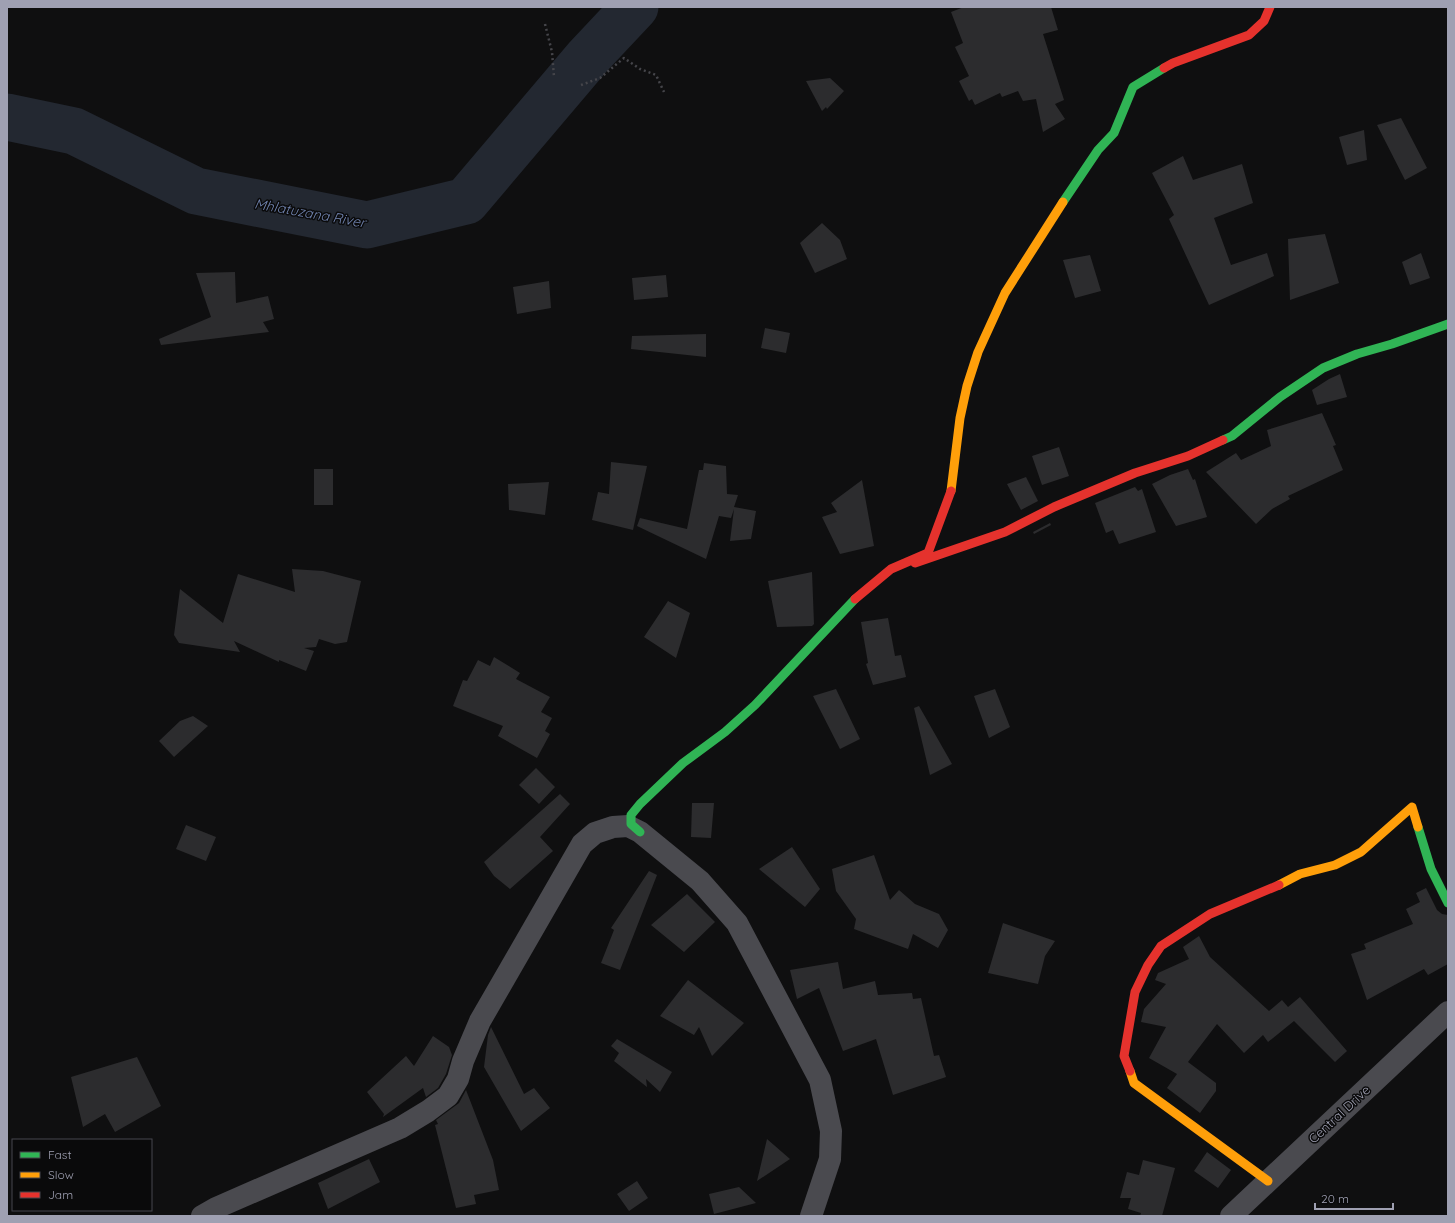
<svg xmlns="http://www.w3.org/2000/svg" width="1455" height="1223" font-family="Quicksand,sans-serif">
<rect width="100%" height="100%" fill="#0f0f10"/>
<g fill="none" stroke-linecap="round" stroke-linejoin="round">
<path stroke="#232831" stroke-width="47" d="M7,117L74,131L196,191L367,225L466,201L588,57L635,7"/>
</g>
<path fill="#2c2c2e" d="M964,7H1051L1058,30L1043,34L1064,100L1055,104L1065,119L1043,132L1036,99L1023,101L1018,91L1002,97L1000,93L975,105L972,99L969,101L959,81L969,76L955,47L963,43L951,12Z
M830,78L844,91L827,109L826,107L822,111L806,81Z
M1401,118L1427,168L1405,180L1377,125Z
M1364,130L1367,160L1347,165L1339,137Z
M1183,156L1193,180L1242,164L1253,203L1214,218L1231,265L1267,253L1274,276L1209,305L1169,219L1174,215L1152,173Z
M822,223L840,240L847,259L815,273L800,243Z
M1325,234L1339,283L1290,300L1288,239Z
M1421,253L1430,278L1410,285L1402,262Z
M1090,255L1101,291L1075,298L1063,260Z
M235,272L236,303L268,296L274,319L263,322L269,332L161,345L159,339L211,317L196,273Z
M666,275L668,297L634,300L632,278Z
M549,281L551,308L517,314L513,287Z
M765,328L790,333L786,353L761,348Z
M706,334V357L631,349L632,336Z
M1340,374L1347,397L1317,405L1312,390L1329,379Z
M1322,413L1336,445L1333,446L1343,470L1288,496L1290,499L1272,509L1256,524L1206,472L1236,453L1241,460L1271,446L1267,430Z
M1059,447L1069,476L1042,485L1032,456Z
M611,462L647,466L633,530L592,520L598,492L609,494Z
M704,463L726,466L727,494L738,495L734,507L756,511L751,539L730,541L734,509L731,518L719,516L706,559L637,526L640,518L687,529L699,470H703Z
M314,469H333V505H314Z
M1188,469L1193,480L1195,479L1207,517L1176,526L1152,484L1170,475Z
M1026,477L1038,501L1021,510L1007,484Z
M862,480L874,546L840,554L822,517L837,512L831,503Z
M549,482L545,515L509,510L508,484Z
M1135,487L1138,491L1142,489L1156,532L1119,544L1113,530L1106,533L1095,503Z
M1050,523L1051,525L1034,534L1033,532Z
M292,569L323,571L361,581L347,642L335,644L319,639L316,647L304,648L314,651L306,671L279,660V662L234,641L240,652L179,643L174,635L180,589L223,623L238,574L295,592Z
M812,572L814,624L812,626L777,627L768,581Z
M668,601L690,613L676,658L644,637Z
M888,618L895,656L901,655L906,677L873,685L866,664L868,663L861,622Z
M494,657L520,673L516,679L550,697L541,712L552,718L545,731L550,734L537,758L498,736L503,726L453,706L463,680L467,681L478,660L490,666Z
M836,689L860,739L840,749L813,696Z
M995,689L1010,727L989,738L974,696Z
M919,706L952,764L930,775L914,708Z
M193,716L208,726L174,757L159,741L180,721Z
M536,768L555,787L539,804L519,785Z
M560,794L570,804L540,837L553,851L510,889L494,876L484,862Z
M692,803H714L711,838L691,837Z
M186,825L216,837L206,861L176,849Z
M792,847L820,889L805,907L759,869Z
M874,855L890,900L899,890L915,904L939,914L948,930L938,948L913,934L908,949L854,929L856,919L836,891L832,869Z
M649,871L657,875L620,970L601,963L614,930L611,928Z
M1426,888L1437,910L1442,914L1448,915V964L1428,975L1424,969L1367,1000L1351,954L1366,949L1364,944L1413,924L1406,909L1420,902L1416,893Z
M687,894L715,922L684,952L651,925Z
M1003,923L1055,941L1045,956L1038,984L988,973Z
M1199,936L1210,957L1269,1011L1282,1000L1288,1007L1300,997L1347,1051L1335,1062L1294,1021L1268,1042L1263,1035L1244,1053L1217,1024L1188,1062L1216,1083V1091L1200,1113L1167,1088L1177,1074L1149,1058L1166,1027L1141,1022L1144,1009L1166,984L1155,980L1158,973L1189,959L1183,947Z
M838,962L843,989L875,981L878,995L912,993L913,999L921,998L934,1056L939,1055L946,1077L893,1095L876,1039L843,1051L819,988L797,999L790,970Z
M688,980L744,1023L712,1056L699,1027L694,1035L660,1016Z
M491,1027L524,1094L534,1088L550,1108L521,1131L484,1067L488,1035Z
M433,1036L449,1047L452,1055L446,1074L438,1088L426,1097L423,1088L383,1117L384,1114L367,1092L406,1056L414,1066Z
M617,1039L672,1072L660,1092L646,1079L647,1087L614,1061L619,1053L611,1046Z
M137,1057L161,1106L115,1132L105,1114L83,1127L71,1077Z
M466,1090L493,1160L499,1190L474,1195L476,1204L456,1208L435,1125L438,1124L436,1120L459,1103Z
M767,1139L790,1159L757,1181Z
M1207,1152L1231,1170L1218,1188L1194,1171Z
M369,1159L380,1182L328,1209L318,1183Z
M1143,1160L1175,1168L1162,1216H1140L1141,1213L1128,1209L1131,1198H1120L1127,1172L1139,1175Z
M637,1181L648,1198L629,1211L617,1194Z
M739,1187L756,1203L714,1214L709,1194Z"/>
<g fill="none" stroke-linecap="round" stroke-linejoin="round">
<path stroke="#45454a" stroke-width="2.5" stroke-dasharray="2 3" stroke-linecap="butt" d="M545,24L552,52L554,77
M581,85L600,78L624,58L640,69L656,75L664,92"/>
<path stroke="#4a4a4f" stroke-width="22" d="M202,1216L216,1208L400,1128L428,1111L448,1096L458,1079L463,1061L480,1021L582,844L595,833L613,827L628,826L640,832L700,881L737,923L820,1080L831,1131L830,1159L811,1216
M1231,1216L1448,1012"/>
<path stroke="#30b455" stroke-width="9" d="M1063,202L1098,150L1114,133L1133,87L1164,68
M1223,440L1232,436L1280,397L1323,368L1357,354L1392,344L1448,324
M1418,827L1431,869L1448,903
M640,832L631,824V815L640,804L683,763L725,732L755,705L855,599"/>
<path stroke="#ff9f0a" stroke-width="9" d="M951,491L960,418L967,386L978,352L1005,293L1063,202
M1279,885L1300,874L1335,865L1361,852L1412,807L1418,827
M1130,1071L1134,1083L1268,1181"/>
<path stroke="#e5322d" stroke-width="9" d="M1164,68L1173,63L1249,35L1264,21L1270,7
M915,563L1005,532L1054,507L1135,473L1188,456L1223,440
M855,599L891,569L928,553L951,491
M1130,1071L1124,1056L1135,992L1148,965L1161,946L1210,914L1279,885"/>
</g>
<g text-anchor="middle" stroke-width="3" stroke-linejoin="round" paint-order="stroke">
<g font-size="13" fill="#9fa0b2" stroke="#0a0a0b">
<text transform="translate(1339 1114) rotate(-43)" y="5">Central Drive</text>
</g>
<g font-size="14" font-style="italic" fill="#7285b1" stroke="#0a0a0b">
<text transform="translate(310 213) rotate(10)" y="5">Mhlatuzana River</text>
</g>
</g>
<rect width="1455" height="1223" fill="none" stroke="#9fa0b2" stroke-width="16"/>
<rect x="12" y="1139" width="140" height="72" fill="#0a0a0b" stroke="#46464e"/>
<rect x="20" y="1152" width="20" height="6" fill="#30b455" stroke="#46464e"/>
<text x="48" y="1159" font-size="12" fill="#9fa0b2">Fast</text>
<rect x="20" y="1172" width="20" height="6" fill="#ff9f0a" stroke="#46464e"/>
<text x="48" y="1179" font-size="12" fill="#9fa0b2">Slow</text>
<rect x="20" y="1192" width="20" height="6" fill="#e5322d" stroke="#46464e"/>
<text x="48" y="1199" font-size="12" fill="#9fa0b2">Jam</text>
<path d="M1315 1203v6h78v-6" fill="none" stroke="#9fa0b2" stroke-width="2"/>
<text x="1321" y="1203" font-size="12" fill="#9fa0b2" stroke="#0a0a0b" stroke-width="3" paint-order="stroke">20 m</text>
</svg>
